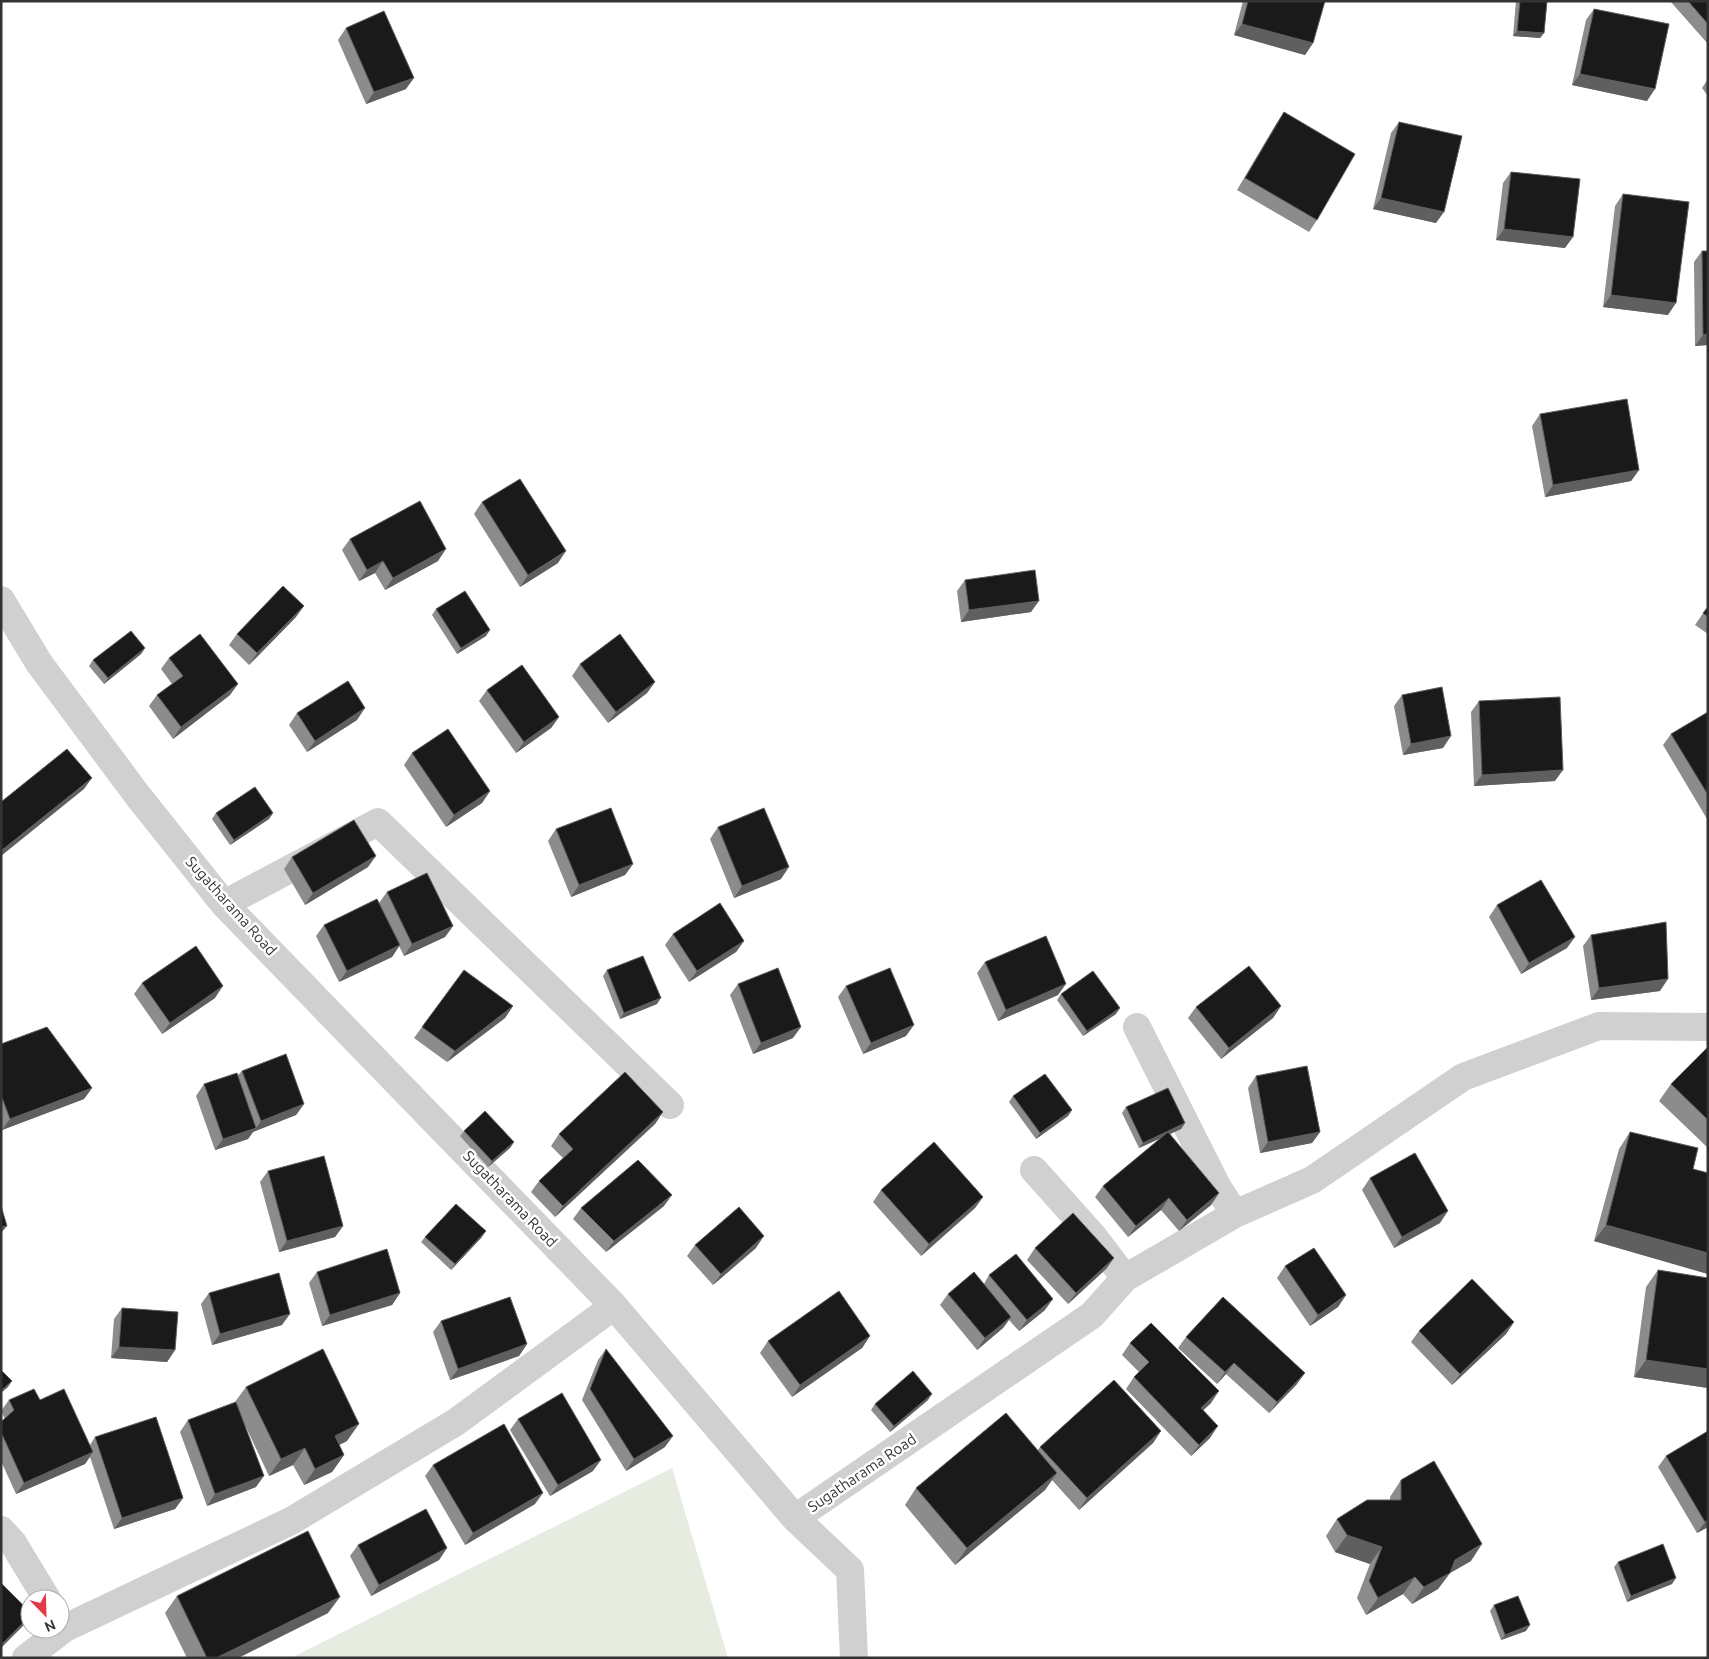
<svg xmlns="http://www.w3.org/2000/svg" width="1709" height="1659" font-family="Ubuntu,sans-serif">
<rect width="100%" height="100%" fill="#fff"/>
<path fill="#e6ecdf" d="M672,1468L728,1658H291Z"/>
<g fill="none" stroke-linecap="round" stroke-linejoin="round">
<path stroke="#d0d0d0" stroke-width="28" d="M1,600L39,663L138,796L224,904L614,1306L795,1518L1092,1315L1125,1278L1235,1214L1312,1180L1463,1077L1599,1026L1708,1027
M224,904L378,822L670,1105
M1137,1027L1218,1188L1235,1214
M1034,1170L1093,1236L1125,1278
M795,1518L850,1570L854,1658
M1,1530L13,1543L47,1599
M26,1658L65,1628L291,1521L456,1422L614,1306"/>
</g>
<path fill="#8c8c8c" d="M1243,1H1325L1313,43L1305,55L1234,35Z
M1516,1H1547L1544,33L1540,38L1513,36Z
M1670,1H1708V44Z
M1594,9L1647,101L1572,85L1586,20Z
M346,28L406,89L366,104L338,40Z
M1708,79V96L1702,88Z
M1284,112L1317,220L1309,232L1237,190L1276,124Z
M1399,122L1436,223L1373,209L1391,133Z
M1511,172L1565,248L1496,240L1503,183Z
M1623,194L1668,315L1603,307L1615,206Z
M1702,251L1708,345L1695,346L1694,262Z
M1540,414L1639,470L1631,481L1545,497L1532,426Z
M482,502L558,563L520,587L474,514Z
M350,539L438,561L385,590L375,573L359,581L342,550Z
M965,580L1031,612L961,622L957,591Z
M1708,606V634L1695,625Z
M436,609L486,636L457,654L432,615Z
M296,617L249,665L229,645L237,634Z
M145,648L141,654L104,684L89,666L93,660Z
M169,658L230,695L173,739L149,706L157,695L172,684L161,669Z
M580,664L655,682L647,693L608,723L572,676Z
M487,690L559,717L551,728L516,753L479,701Z
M1402,695L1443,748L1403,755L1394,706Z
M1479,701L1555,781L1474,786L1471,712Z
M1708,712V818L1707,819L1663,745L1671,734Z
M297,713L357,720L307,752L289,725Z
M412,753L490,791L482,803L446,827L404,765Z
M216,813H273L269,819L230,845L212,819Z
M718,827L781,879L734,898L710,839Z
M556,829L633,864L625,875L571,897L548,841Z
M292,857L368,867L305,905L284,869Z
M387,892L453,926L445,937L404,956L399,946L392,957L339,982L316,936L324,925L379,903Z
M1497,905L1567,948L1521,974L1489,917Z
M673,934L744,941L736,952L689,982L665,945Z
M1591,935L1660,991L1591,1000L1583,946Z
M985,962L1058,995L998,1021L977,973Z
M607,970L657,1004L620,1019L603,976Z
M142,983L215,998L162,1034L134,994Z
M738,984L793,1038L753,1054L730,995Z
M846,986L906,1036L863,1054L838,997Z
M1061,994L1116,1014L1083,1036L1057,1000Z
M513,1006L505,1018L447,1062L414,1038L422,1027Z
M1281,1006L1273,1018L1221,1059L1188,1018L1196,1007Z
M1,1044L92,1088L84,1099L2,1130L1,1128Z
M1708,1047V1148L1659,1101L1671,1084Z
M242,1071L304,1104L296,1115L253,1132L248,1139L215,1150L196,1096L204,1084L238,1075Z
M1256,1076L1320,1132L1312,1143L1260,1153L1248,1088Z
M1013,1096L1072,1110L1068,1116L1036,1139L1009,1102Z
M1126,1107L1185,1123L1181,1129L1170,1134L1219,1193L1211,1205L1179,1231L1161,1210L1128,1237L1095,1197L1103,1186L1161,1138L1139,1148L1122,1113Z
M663,1112L655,1124L555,1217L531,1192L539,1181L563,1158L551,1146L559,1134Z
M464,1131L514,1142L510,1148L488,1167L460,1136Z
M1630,1132L1693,1169L1708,1173V1274L1594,1241L1619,1149Z
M268,1171L343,1226L335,1237L279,1252L260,1182Z
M1370,1178L1440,1223L1394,1248L1362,1190Z
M881,1190L983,1197L975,1208L921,1256L873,1202Z
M664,1206L606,1252L573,1219L581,1208Z
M425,1237H482L451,1270L421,1242Z
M695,1245L756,1248L713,1285L687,1256Z
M1035,1248L1114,1258L1106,1269L1068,1304L1027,1260Z
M1285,1266L1346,1295L1338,1307L1310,1326L1277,1278Z
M1658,1270L1708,1278V1388L1634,1377L1646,1287Z
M317,1272L400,1293L392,1305L322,1326L309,1283Z
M989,1275L1045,1310L1019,1331L1009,1320L1003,1328L977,1350L940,1305L948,1294L984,1284Z
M209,1293L282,1325L212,1345L201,1304Z
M122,1308L175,1350L167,1362L111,1358L114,1319Z
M441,1321L527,1344L519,1356L450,1380L433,1332Z
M1514,1322L1506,1334L1452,1385L1411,1342L1419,1331Z
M870,1336L862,1348L792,1397L760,1353L768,1341Z
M1186,1337L1297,1384L1269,1413L1226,1374L1217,1384L1178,1348Z
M1130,1343L1211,1403L1203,1410L1210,1438L1191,1456L1126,1389L1134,1377L1139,1372L1122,1355Z
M606,1349L665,1447L626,1471L582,1400L598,1360Z
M246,1387L347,1441L339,1445L344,1455L332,1472L304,1485L293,1465L269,1476L245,1425L256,1487L207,1506L180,1432L188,1420L235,1402Z
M9,1400H40L90,1445L95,1437L183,1498L175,1509L114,1529L90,1457L85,1464L16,1494L1,1461V1422L5,1419L1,1411Z
M928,1400L890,1432L871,1410L875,1404Z
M518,1419L593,1471L550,1496L510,1430Z
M1161,1431L1153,1443L1079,1510L1052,1480L1045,1490L955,1565L905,1505L916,1488L1038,1450L1040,1447Z
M1708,1431V1527L1697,1533L1658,1467L1666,1456Z
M433,1465L535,1504L465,1545L425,1476Z
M1401,1480L1471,1561L1450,1573L1438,1589L1412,1604L1403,1594L1366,1615L1357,1598L1370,1564L1335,1552L1326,1536L1337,1519L1390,1500V1497Z
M358,1545L447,1548L439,1560L371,1596L350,1556Z
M1618,1562L1672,1584L1627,1602L1614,1567Z
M177,1596L328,1613L238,1658H187L165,1613Z
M1494,1605L1526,1631L1501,1640L1490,1611Z"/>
<path fill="#5f5f5f" d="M1242,24L1313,43L1305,55L1234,35Z
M1517,31L1544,33L1540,38L1513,36Z
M1580,74L1655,89L1647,101L1572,85Z
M414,78L406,89L366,104L374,92Z
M1381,198L1444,212L1436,223L1373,209Z
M1504,229L1573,237L1565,248L1496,240Z
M1611,295L1676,303L1668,315L1603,307Z
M1708,334V345L1695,346L1703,335Z
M1639,470L1631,481L1545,497L1553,485Z
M446,549L438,561L385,590L393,578Z
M566,551L558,563L520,587L528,575Z
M383,561L375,573L359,581L367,570Z
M1039,601L1031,612L961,622L969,610Z
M304,606L296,617L249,665L257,653Z
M490,630L486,636L457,654L461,648Z
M145,648L141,654L104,684L108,678Z
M655,682L647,693L608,723L616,712Z
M238,684L230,695L173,739L181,727Z
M365,708L357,720L307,752L315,741Z
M559,717L551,728L516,753L524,742Z
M1451,736L1443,748L1403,755L1411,744Z
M1563,770L1555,781L1474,786L1482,775Z
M92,778L84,789L1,856V851Z
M490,791L482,803L446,827L454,815Z
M273,813L269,819L230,845L234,840Z
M376,856L368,867L305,905L313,893Z
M633,864L625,875L571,897L579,885Z
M789,867L781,879L734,898L742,886Z
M453,926L445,937L404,956L412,944Z
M1575,937L1567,948L1521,974L1529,963Z
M744,941L736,952L689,982L697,971Z
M400,945L392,957L339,982L347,971Z
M1668,979L1660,991L1591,1000L1599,988Z
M1066,984L1058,995L998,1021L1006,1010Z
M223,986L215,998L162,1034L170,1023Z
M661,998L657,1004L620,1019L624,1013Z
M513,1006L505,1018L447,1062L455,1051Z
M1281,1006L1273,1018L1221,1059L1229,1048Z
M1120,1008L1116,1014L1083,1036L1087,1031Z
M914,1025L906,1036L863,1054L871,1043Z
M801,1027L793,1038L753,1054L761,1043Z
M92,1088L84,1099L2,1130L10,1119Z
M304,1104L296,1115L253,1132L248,1139L215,1150L223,1139L256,1128L261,1121Z
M1072,1110L1068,1116L1036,1139L1040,1133Z
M663,1112L655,1124L555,1217L563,1206Z
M1185,1123L1181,1129L1139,1148L1143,1143Z
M1320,1132L1312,1143L1260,1153L1268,1142Z
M514,1142L510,1148L488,1167L492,1161Z
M1219,1193L1211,1205L1179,1231L1187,1220Z
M672,1195L664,1206L606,1252L614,1241Z
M983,1197L975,1208L921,1256L929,1244Z
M1169,1198L1161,1210L1128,1237L1136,1226Z
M1448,1211L1440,1223L1394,1248L1402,1237Z
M1606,1225L1708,1253V1274L1594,1241Z
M7,1226L1,1233V1227Z
M343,1226L335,1237L279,1252L287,1241Z
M486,1231L482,1237L451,1270L455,1264Z
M764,1236L756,1248L713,1285L721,1274Z
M1114,1258L1106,1269L1068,1304L1076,1293Z
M400,1293L392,1305L322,1326L330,1315Z
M1346,1295L1338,1307L1310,1326L1318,1315Z
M1053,1299L1045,1310L1019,1331L1027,1320Z
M290,1314L282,1325L212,1345L220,1334Z
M1011,1317L1003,1328L977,1350L985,1338Z
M1514,1322L1506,1334L1452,1385L1460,1374Z
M870,1336L862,1348L792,1397L800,1385Z
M527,1344L519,1356L450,1380L458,1369Z
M119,1347L175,1350L167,1362L111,1358Z
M1646,1360L1708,1369V1388L1634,1377Z
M1234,1363L1226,1374L1217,1384L1225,1372Z
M1305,1373L1297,1384L1269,1413L1277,1402Z
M12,1381L8,1387L1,1393V1391Z
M1219,1391L1211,1403L1193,1420L1201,1408Z
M932,1394L928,1400L890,1432L894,1426Z
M359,1424L347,1441L323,1453L335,1436Z
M1218,1426L1210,1438L1191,1456L1199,1445Z
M1161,1431L1153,1443L1079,1510L1087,1498Z
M673,1436L665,1447L626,1471L634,1459Z
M305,1448L293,1465L269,1476L281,1459Z
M93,1452L85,1464L16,1494L24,1483Z
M344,1455L332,1472L304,1485L315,1469Z
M601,1460L593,1471L550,1496L558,1485Z
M1057,1473L1045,1490L955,1565L967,1548Z
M264,1476L256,1487L207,1506L215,1494Z
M543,1493L535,1504L465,1545L473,1533Z
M183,1498L175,1509L114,1529L122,1518Z
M1708,1520V1527L1697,1533L1705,1522Z
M1347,1535L1382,1547L1370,1564L1335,1552Z
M1482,1544L1471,1561L1450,1573L1438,1589L1412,1604L1424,1587L1455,1560Z
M447,1548L439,1560L371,1596L379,1585Z
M1415,1577L1403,1594L1366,1615L1378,1598Z
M1676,1578L1672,1584L1627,1602L1631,1596Z
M340,1597L328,1613L238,1658H216Z
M30,1616L24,1625L1,1648V1645Z
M1530,1625L1526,1631L1501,1640L1505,1635Z"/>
<path fill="#1a1a1a" stroke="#5f5f5f" d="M1248,1H1325L1313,43L1242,24Z
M1520,1H1547L1544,33L1517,31Z
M1688,1H1708V24Z
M1594,9L1669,24L1655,89L1580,74Z
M384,11L414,78L374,92L346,28Z
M1284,112L1355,154L1317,220L1245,178Z
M1399,122L1462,136L1444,212L1381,198Z
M1511,172L1580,179L1573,237L1504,229Z
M1623,194L1689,202L1676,303L1611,295Z
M1702,251H1708V334L1703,335Z
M1627,399L1639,470L1553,485L1540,414Z
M520,479L566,551L528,575L482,502Z
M420,501L446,549L393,578L383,561L367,570L350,539Z
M1035,570L1039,601L969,610L965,580Z
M283,586L304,606L257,653L237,634Z
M465,591L490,630L461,648L436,609Z
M1708,607V617L1703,613Z
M131,631L145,648L108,678L93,660Z
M200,634L238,684L181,727L157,695L183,676L169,658Z
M620,634L655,682L616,712L580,664Z
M522,665L559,717L524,742L487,690Z
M348,681L365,708L315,741L297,713Z
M1442,687L1451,736L1411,744L1402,695Z
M1560,697L1563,770L1482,775L1479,701Z
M1708,712V795L1671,734Z
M448,729L490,791L454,815L412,753Z
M67,749L92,778L1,851V802Z
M255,787L273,813L234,840L216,813Z
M611,808L633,864L579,885L556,829Z
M764,808L789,867L742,886L718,827Z
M354,820L376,856L313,893L292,857Z
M427,873L453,926L412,944L387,892Z
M1541,880L1575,937L1529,963L1497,905Z
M377,899L400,945L347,971L324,925Z
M720,903L744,941L697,971L673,934Z
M1666,922L1668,979L1599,988L1591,935Z
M1046,936L1066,984L1006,1010L985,962Z
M196,946L223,986L170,1023L142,983Z
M643,956L661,998L624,1013L607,970Z
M1249,966L1281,1006L1229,1048L1196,1007Z
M778,968L801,1027L761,1043L738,984Z
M890,968L914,1025L871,1043L846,986Z
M464,970L513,1006L455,1051L422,1027Z
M1093,971L1120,1008L1087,1031L1061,994Z
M47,1027L92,1088L10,1119L1,1095V1044Z
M1708,1047V1120L1671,1084Z
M286,1054L304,1104L261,1121L242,1071Z
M1307,1066L1320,1132L1268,1142L1256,1076Z
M625,1072L663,1112L563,1206L539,1181L573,1149L559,1134Z
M237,1073L256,1128L223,1139L204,1084Z
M1045,1074L1072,1110L1040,1133L1013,1096Z
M1168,1088L1185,1123L1143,1143L1126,1107Z
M485,1111L514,1142L492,1161L464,1131Z
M1168,1132L1219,1193L1187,1220L1169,1198L1136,1226L1103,1186Z
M1630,1132L1698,1148L1693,1169L1708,1173V1253L1606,1225Z
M934,1142L983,1197L929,1244L881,1190Z
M1415,1153L1448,1211L1402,1237L1370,1178Z
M324,1156L343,1226L287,1241L268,1171Z
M638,1160L672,1195L614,1241L581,1208Z
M456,1204L486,1231L455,1264L425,1237Z
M1,1206L7,1226L1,1227Z
M739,1207L764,1236L721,1274L695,1245Z
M1073,1213L1114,1258L1076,1293L1035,1248Z
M1314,1248L1346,1295L1318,1315L1285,1266Z
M387,1249L400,1293L330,1315L317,1272Z
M1016,1254L1053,1299L1027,1320L989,1275Z
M1658,1270L1708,1278V1369L1646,1360Z
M974,1272L1011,1317L985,1338L948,1294Z
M279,1273L290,1314L220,1334L209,1293Z
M1472,1279L1514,1322L1460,1374L1419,1331Z
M839,1291L870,1336L800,1385L768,1341Z
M510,1297L527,1344L458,1369L441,1321Z
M1223,1297L1305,1373L1277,1402L1234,1363L1225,1372L1186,1337Z
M122,1308L178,1312L175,1350L119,1347Z
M1151,1323L1219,1391L1201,1408L1218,1426L1199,1445L1134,1377L1149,1362L1130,1343Z
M323,1349L359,1424L335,1436L344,1455L315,1469L305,1448L281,1459L246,1387Z
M606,1349L673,1436L634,1459L590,1389Z
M1,1370L12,1381L1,1391Z
M913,1371L932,1394L894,1426L875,1404Z
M1114,1380L1161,1431L1087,1498L1040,1447Z
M34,1389L40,1400L64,1389L93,1452L24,1483L1,1432V1422L14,1410L9,1400Z
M562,1393L601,1460L558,1485L518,1419Z
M236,1402L264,1476L215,1494L188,1420Z
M1006,1413L1057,1473L967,1548L916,1488Z
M156,1417L183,1498L122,1518L95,1437Z
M504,1424L543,1493L473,1533L433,1465Z
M1708,1431V1520L1705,1522L1666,1456Z
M1434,1461L1482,1544L1455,1560L1450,1573L1424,1587L1415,1577L1378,1598L1369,1581L1382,1547L1347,1535L1337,1519L1367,1500H1401V1480Z
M426,1509L447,1548L379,1585L358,1545Z
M308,1531L340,1597L216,1658H207L177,1596Z
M1663,1544L1676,1578L1631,1596L1618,1562Z
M1,1583L30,1612V1616L1,1645Z
M1518,1596L1530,1625L1505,1635L1494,1605Z"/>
<g text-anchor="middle" stroke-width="5" stroke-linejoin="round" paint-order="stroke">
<g font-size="15" fill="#333" stroke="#fff">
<text transform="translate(231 906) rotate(48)" y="5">Sugatharama Road</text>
<text transform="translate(510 1199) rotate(46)" y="5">Sugatharama Road</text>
<text transform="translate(862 1473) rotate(-34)" y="5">Sugatharama Road</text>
</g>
</g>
<rect width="1709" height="1659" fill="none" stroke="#333333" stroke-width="5"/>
<g transform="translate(45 1614) rotate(157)"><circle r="24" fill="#ffffff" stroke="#adadad"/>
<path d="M0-4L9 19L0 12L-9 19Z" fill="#e63946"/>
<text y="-8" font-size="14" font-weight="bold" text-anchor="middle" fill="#333333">N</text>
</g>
</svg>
